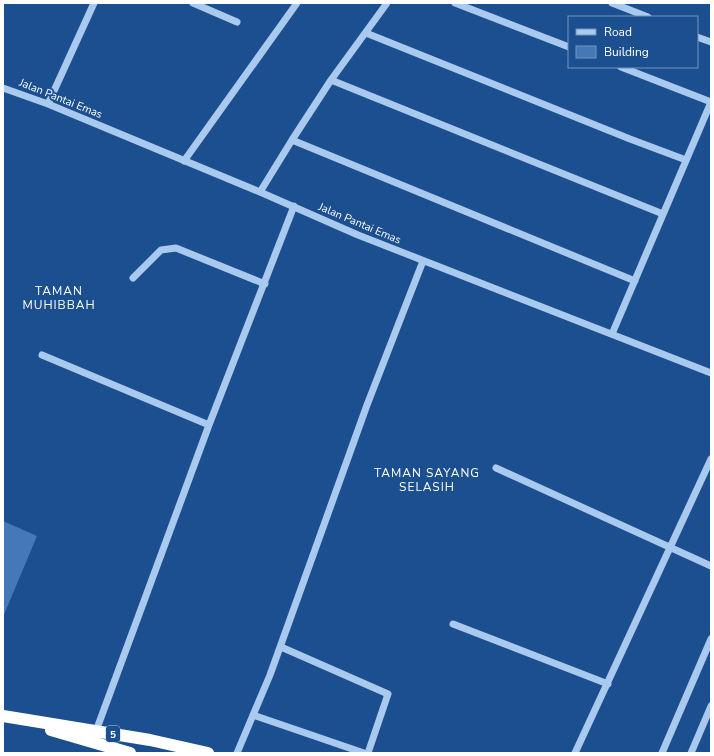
<svg xmlns="http://www.w3.org/2000/svg" width="714" height="756" font-family="'Nunito Sans',sans-serif">
<rect width="100%" height="100%" fill="#1b4f8f"/>
<path fill="#4478b7" d="M3,521L37,536L3,617Z"/>
<g fill="none" stroke-linecap="round" stroke-linejoin="round">
<path stroke="#a9c9ee" stroke-width="7" d="M193,3L237,22
M455,3L569,47
M612,3L648,17
M366,33L630,139L686,160
M697,37L711,42
M621,67L711,102
M331,80L663,214
M3,88L48,104L260,192L358,235L711,373
M48,104L94,3
M292,140L635,281
M184,161L297,3
M260,192L292,140L331,80L387,3
M133,278L161,250L176,248L265,284
M612,334L711,102
M42,355L209,425
M496,468L711,566
M453,624L608,684
M281,647L388,694L368,753
M253,715L364,753
M96,731L209,425L294,206
M237,753L270,675L367,405L423,261
M575,753L711,459
M662,753L711,639
M691,753L711,706"/>
<path stroke="#fff" stroke-width="12" d="M3,716L150,740L208,753
M51,730L130,753"/>
</g>
<g text-anchor="middle" stroke-width="4" stroke-linejoin="round" paint-order="stroke">
<rect fill="#1b4f8f" stroke="#bbcadd" stroke-width="1" x="106" y="726" width="14" height="16" rx="3"/>
<g font-size="10" font-weight="bold" fill="#fff">
<text x="113" y="738">5</text>
</g>
<g font-size="11" fill="#fff" stroke="#1b4f8f">
<text transform="translate(61 98) rotate(22)" y="4">Jalan Pantai Emas</text>
<text transform="translate(360 223) rotate(23)" y="4">Jalan Pantai Emas</text>
</g>
<g font-size="12" letter-spacing="1" fill="#fff" stroke="#1b4f8f">
<text x="59" y="295">TAMAN<tspan x="59" dy="14">MUHIBBAH</tspan></text>
<text x="427" y="477">TAMAN SAYANG<tspan x="427" dy="14">SELASIH</tspan></text>
</g>
</g>
<rect width="714" height="756" fill="none" stroke="#ffffff" stroke-width="8"/>
<rect x="568" y="16" width="130" height="52" fill="#1b4f8f" stroke="#7695bc"/>
<rect x="576" y="29" width="20" height="6" fill="#a9c9ee" stroke="#7695bc"/>
<text x="604" y="36" font-size="12" fill="#ffffff">Road</text>
<rect x="576" y="46" width="20" height="12" fill="#4478b7" stroke="#7695bc"/>
<text x="604" y="56" font-size="12" fill="#ffffff">Building</text>
</svg>
